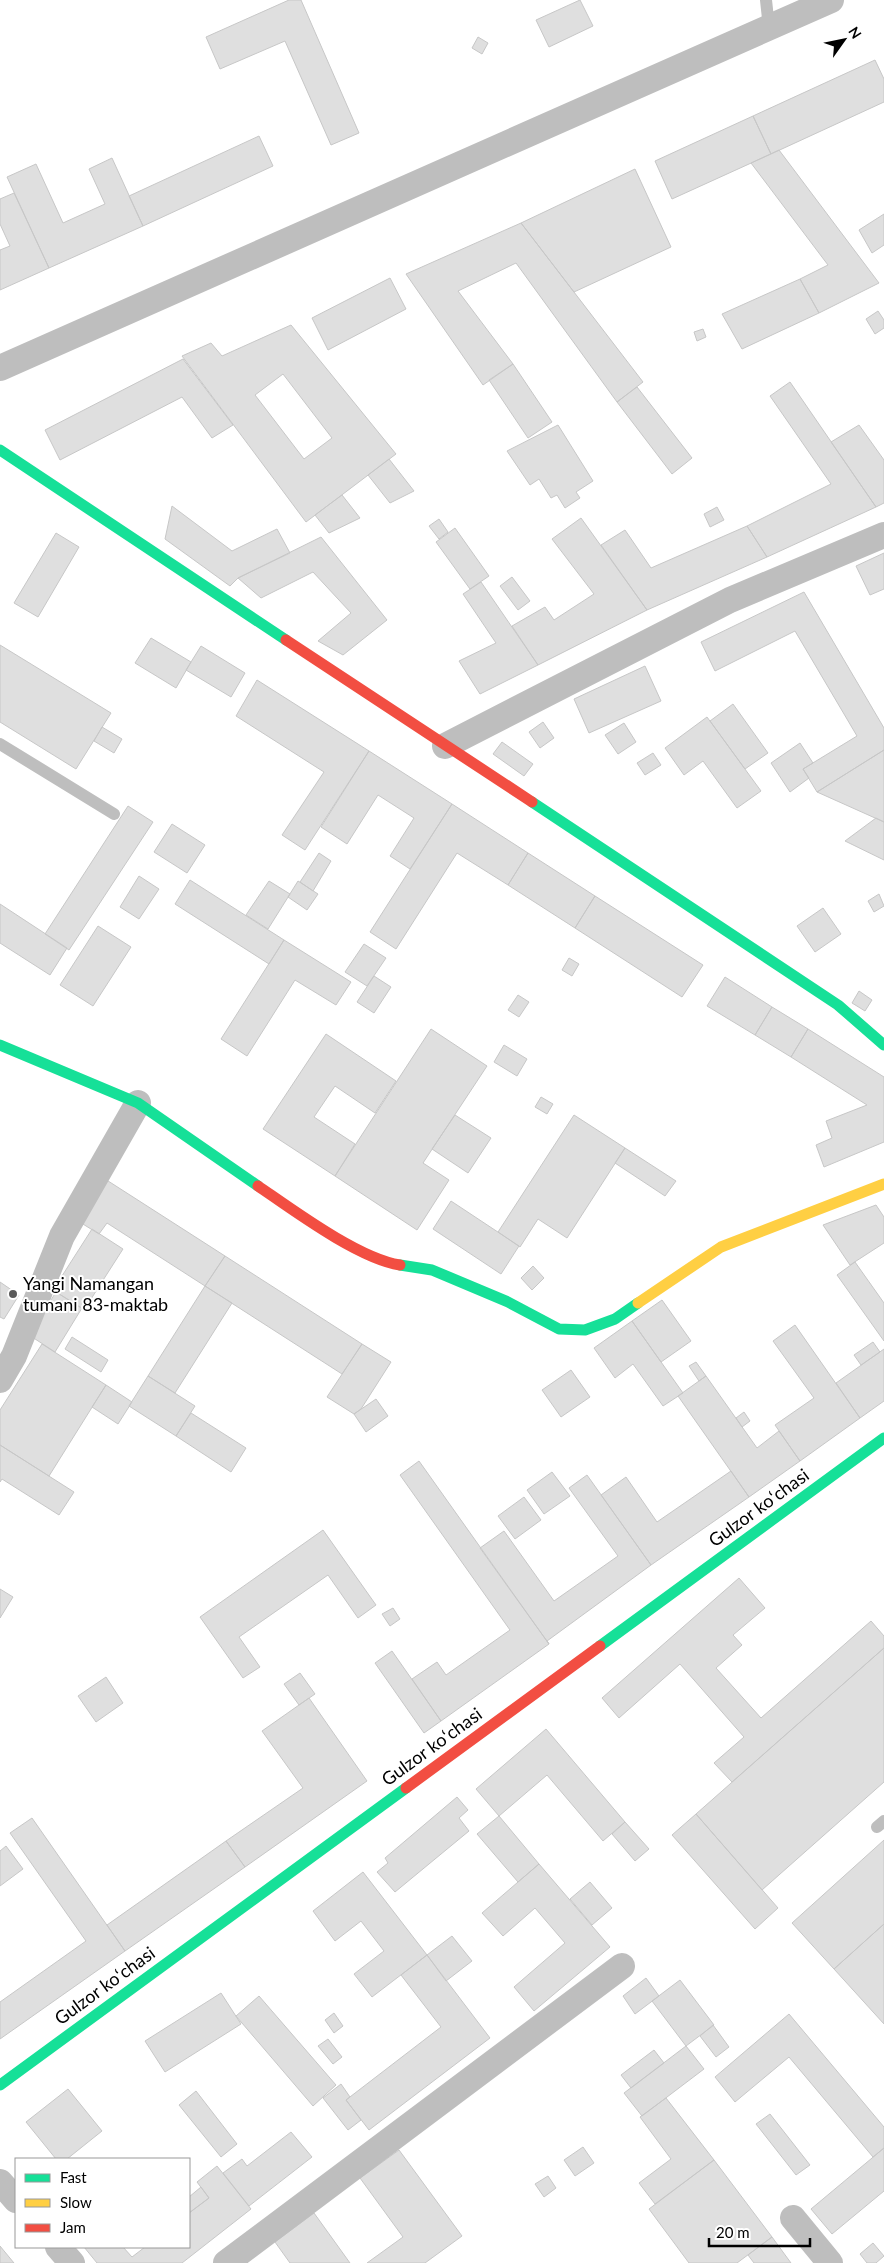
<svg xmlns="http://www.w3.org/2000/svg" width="884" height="2263" font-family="Lato,sans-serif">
<rect width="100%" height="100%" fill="#fff"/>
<path fill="#dfdfdf" stroke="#c7c7c7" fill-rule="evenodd" d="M289,0H301L359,133L331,145L285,41L220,69L206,37Z
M580,0L593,26L549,47L536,20Z
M478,37L488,43L482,54L472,48Z
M875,60L884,79V102L771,154L753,116Z
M753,116L771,154L672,199L655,161Z
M259,136L273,166L143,226L129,196Z
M779,150L879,283L819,313L800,279L828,265L751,163Z
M112,158L143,226L49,268L7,177L36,164L63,223L105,204L89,169Z
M635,169L671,247L574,292L521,223Z
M14,193L49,268L0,290V250L10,246L0,224V199Z
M884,214V245L872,253L859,230Z
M521,223L643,382L617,402L516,263L458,291L513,364L483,385L406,274Z
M390,278L406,309L328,350L312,318Z
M800,279L819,313L742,349L722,314Z
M878,311L884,320V328L875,334L866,319Z
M291,325L396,454L306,522L182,356L211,343L222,356ZM283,374L332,438L304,459L255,395Z
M703,329L706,337L697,341L694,332Z
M183,359L233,425L212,438L182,397L60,460L45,430Z
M513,364L552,422L528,438L489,380Z
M790,382L876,507L767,557L747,526L831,484L770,396Z
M637,387L692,458L672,474L617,402Z
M558,425L593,481L576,492L580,498L565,508L557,495L551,498L539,479L530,485L507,451Z
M859,425L884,460V503L876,507L831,442Z
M389,459L414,491L390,503L368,475Z
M342,495L360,518L329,533L315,515Z
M172,506L232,551L277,529L290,553L238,578L230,586L165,539Z
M717,507L724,520L710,527L704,514Z
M581,518L647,610L538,665L512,626L545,607L554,620L594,594L552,539Z
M439,519L448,532L439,539L429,526Z
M747,526L767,557L647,610L601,545L625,530L651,568Z
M455,528L489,576L470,589L436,542Z
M56,533L79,547L38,617L14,603Z
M321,537L387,620L343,655L318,641L351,613L313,572L261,598L238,578Z
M884,553V589L870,595L856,566Z
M512,577L530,601L518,610L500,586Z
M481,582L538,665L480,694L459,661L496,643L463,594Z
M804,592L884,728V750L817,792L803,769L857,736L795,631L715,671L701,642Z
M151,638L191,662L176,688L135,663Z
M0,645L111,713L76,769L0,722Z
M201,646L245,673L231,697L186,670Z
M645,666L661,701L589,733L574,699Z
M257,680L369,751L305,850L282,835L324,772L236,716Z
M733,704L768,753L745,769L710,721Z
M707,717L761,791L737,808L703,761L684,775L665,748Z
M543,722L554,738L540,748L529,732Z
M624,723L636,742L618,754L605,735Z
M102,727L122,739L114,753L94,741Z
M502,742L533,764L524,776L493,754Z
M800,743L813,763L803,769L809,778L790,792L771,763Z
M884,750V822L817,792Z
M369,751L452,804L410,869L390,856L414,818L378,795L347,844L321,827Z
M653,753L661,765L645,775L637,763Z
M452,804L528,853L508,885L457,853L396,949L370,932Z
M128,806L153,822L69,950L45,934Z
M876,818L884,822V860L845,841Z
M172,824L205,845L187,873L154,852Z
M319,853L331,861L313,891L300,882Z
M528,853L595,896L575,928L508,885Z
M139,876L159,889L139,919L120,907Z
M190,880L284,940L269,964L175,904Z
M269,881L290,894L268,929L246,915Z
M298,881L318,894L307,910L288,897Z
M879,894L884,906L874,912L868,901Z
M595,896L703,965L682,997L575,928Z
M0,904L67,948L50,975L0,943Z
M823,908L841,934L815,952L797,926Z
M98,926L131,947L93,1006L60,985Z
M284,940L351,982L336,1005L295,980L247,1056L221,1039Z
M364,944L386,958L367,986L345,972Z
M569,958L579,964L572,976L562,970Z
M374,976L391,987L374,1013L357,1002Z
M725,977L772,1007L755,1035L707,1006Z
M859,991L872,1000L865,1011L852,1003Z
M518,995L529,1002L519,1017L508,1010Z
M772,1007L808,1029L791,1057L755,1035Z
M431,1029L487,1066L423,1163L449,1180L417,1230L335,1176Z
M808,1029L884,1077V1142L824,1167L816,1145L832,1138L826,1121L867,1105L791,1057Z
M326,1034L396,1081L375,1113L335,1086L314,1117L355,1144L335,1176L263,1129Z
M504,1045L527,1059L517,1076L494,1062Z
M541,1097L553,1104L547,1114L535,1107Z
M455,1115L491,1138L468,1173L432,1149Z
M574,1115L625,1148L567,1238L538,1219L520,1247L498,1232Z
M625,1148L676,1181L665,1196L615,1163Z
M105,1179L225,1256L205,1286L107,1223L99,1234L78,1221Z
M451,1201L519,1246L501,1274L433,1229Z
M876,1205L884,1217V1243L850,1265L823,1225Z
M92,1229L123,1249L84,1310L53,1290Z
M225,1256L362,1344L342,1374L205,1286Z
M855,1262L884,1303V1341L837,1275Z
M533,1266L544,1278L532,1290L521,1278Z
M0,1282L19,1295L4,1319L0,1317Z
M205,1286L232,1303L175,1393L148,1376Z
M56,1292L82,1308L55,1352L29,1335Z
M662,1300L691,1341L661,1362L632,1321Z
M632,1321L683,1393L663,1406L633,1364L615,1378L594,1348Z
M795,1325L860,1418L800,1461L775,1425L814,1398L773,1341Z
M72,1337L108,1360L101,1372L65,1349Z
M873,1342L880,1352L861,1365L854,1355Z
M42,1344L106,1385L49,1476L0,1445V1410Z
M362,1344L391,1362L361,1409L354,1414L327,1397Z
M884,1349V1401L860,1418L836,1383Z
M696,1362L706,1376L699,1381L689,1366Z
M571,1370L590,1397L561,1417L542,1390Z
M148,1376L195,1406L176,1436L129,1406Z
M706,1376L757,1448L779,1431L800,1461L749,1497L678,1396Z
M106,1385L132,1402L118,1424L92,1407Z
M376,1399L388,1416L366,1432L354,1414Z
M744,1412L750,1421L742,1427L736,1418Z
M191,1413L246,1448L231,1472L176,1436Z
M0,1445L74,1492L59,1515L2,1479L0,1482Z
M419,1461L549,1644L441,1721L412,1679L437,1662L446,1675L510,1630L400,1475Z
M731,1471L749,1497L651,1565L601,1495L626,1477L657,1522Z
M552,1472L570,1496L544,1514L527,1490Z
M587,1475L651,1565L547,1641L549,1644L480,1548L504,1531L554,1601L618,1556L569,1488Z
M524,1497L541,1520L515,1539L498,1516Z
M323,1530L376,1605L358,1618L328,1575L239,1637L260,1667L243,1678L200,1617Z
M739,1578L765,1608L733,1635L742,1645L716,1668L761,1718L871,1621L884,1636V1648L732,1782L714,1763L744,1737L680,1664L619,1718L602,1698Z
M0,1589L13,1597L0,1618Z
M393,1608L400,1619L390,1626L382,1614Z
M884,1648V1782L762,1890L696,1814Z
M392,1651L441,1721L424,1733L375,1663Z
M300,1673L315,1694L299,1705L284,1684Z
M106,1677L123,1703L96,1722L78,1696Z
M309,1698L367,1781L245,1867L226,1841L303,1788L262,1731Z
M546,1729L625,1822L603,1841L547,1775L499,1816L476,1789Z
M457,1797L468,1810L459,1818L469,1831L395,1892L377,1872L388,1863L385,1858Z
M696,1814L778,1908L755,1929L672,1835Z
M499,1816L539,1864L518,1882L477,1834Z
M32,1818L125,1951L0,2039V2002L86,1941L10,1833Z
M625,1822L649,1849L635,1861L612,1834Z
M884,1840V1924L834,1969L792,1923Z
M226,1841L245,1867L125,1951L107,1925Z
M6,1846L23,1869L0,1886V1851Z
M539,1864L610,1947L534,2011L514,1987L565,1943L535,1908L503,1936L482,1913Z
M363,1872L427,1955L372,1997L354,1974L384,1951L361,1921L335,1941L313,1911Z
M590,1882L612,1908L592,1925L570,1899Z
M884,1924V2024L834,1969Z
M452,1936L472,1961L446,1981L427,1955Z
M427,1955L490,2038L369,2130L346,2100L441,2027L401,1975Z
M646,1978L659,1996L635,2014L623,1996Z
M680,1980L714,2025L686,2046L652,2001Z
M221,1993L241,2024L165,2072L145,2041Z
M259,1996L336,2085L313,2106L236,2016Z
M334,2013L343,2026L334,2033L325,2020Z
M789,2014L884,2127V2148L873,2157L789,2057L735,2102L715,2077Z
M713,2025L729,2047L716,2057L700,2036Z
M328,2039L342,2057L333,2064L318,2046Z
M686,2046L704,2069L642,2116L624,2093Z
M654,2050L664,2063L631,2088L621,2075Z
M341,2084L350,2097L346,2100L361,2120L348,2130L323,2098Z
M68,2089L102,2131L67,2159H56L26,2122Z
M196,2091L237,2144L221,2157L179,2105Z
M666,2098L714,2160L655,2204L639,2183L671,2159L640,2117Z
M770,2114L810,2165L796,2175L756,2124Z
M291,2132L312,2157L249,2206L223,2173L242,2159L247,2166Z
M583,2147L594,2163L575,2176L564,2160Z
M884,2148V2191L832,2234L811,2209Z
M399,2150L462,2236L425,2263H367L403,2237L360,2178Z
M714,2160L772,2237L737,2263H689L649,2209Z
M217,2166L251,2209L182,2263H97L84,2247H123L132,2257L145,2247H189V2213L209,2198L197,2182Z
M548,2176L556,2188L544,2197L535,2184Z
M201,2187L209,2198L189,2213V2197Z
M314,2213L350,2263H290L275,2242Z
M772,2237L791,2263H754L748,2255Z
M873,2243L884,2256L876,2263H867L860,2254Z
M0,2246L14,2263H0Z"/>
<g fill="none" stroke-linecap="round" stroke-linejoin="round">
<path stroke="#bebebe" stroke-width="12" d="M766,0L769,28
M0,744L114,814
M877,1827L884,1821"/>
<path stroke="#bebebe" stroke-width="26" d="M0,368L831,0
M445,746L730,600L884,535
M0,1380L14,1356L62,1236L138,1103
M0,2182L16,2200
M793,2218L830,2263
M58,2247L72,2263
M226,2263L622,1966"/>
<path stroke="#16e098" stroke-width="11" d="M0,450L286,640
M532,802L838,1005L884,1045
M0,1045L138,1103L258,1186
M400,1265L432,1270L508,1302L559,1329L585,1330L615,1319L638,1303
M600,1646L884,1438
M0,2085L406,1788"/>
<path stroke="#ffcf43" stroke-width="11" d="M638,1303L721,1247L884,1184"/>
<path stroke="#f24e42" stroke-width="11" d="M286,640L532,802
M258,1186C293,1210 359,1259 400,1265
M406,1788L600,1646"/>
</g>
<circle fill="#595959" stroke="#fff" stroke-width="2" cx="13" cy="1294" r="5"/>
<g text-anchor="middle" stroke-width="4" stroke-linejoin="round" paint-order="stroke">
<g font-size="18" fill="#000" stroke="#fff" text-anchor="start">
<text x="23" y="1290">Yangi Namangan<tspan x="23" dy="21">tumani 83-maktab</tspan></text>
</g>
<g font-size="18" fill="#000" stroke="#fff">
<text transform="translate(759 1508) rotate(-36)" y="6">Gulzor koʻchasi</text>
<text transform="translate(432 1747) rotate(-36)" y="6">Gulzor koʻchasi</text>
<text transform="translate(105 1986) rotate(-36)" y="6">Gulzor koʻchasi</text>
</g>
</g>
<rect x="15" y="2158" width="175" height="90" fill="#ffffff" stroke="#999999"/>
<rect x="25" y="2174" width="25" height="8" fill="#16e098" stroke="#999999"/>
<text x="60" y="2183" font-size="15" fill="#000000">Fast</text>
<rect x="25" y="2199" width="25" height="8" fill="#ffcf43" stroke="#999999"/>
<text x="60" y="2208" font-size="15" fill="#000000">Slow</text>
<rect x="25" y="2224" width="25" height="8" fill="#f24e42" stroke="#999999"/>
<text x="60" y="2233" font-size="15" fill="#000000">Jam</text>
<g transform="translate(844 40) rotate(57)" stroke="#ffffff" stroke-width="4" paint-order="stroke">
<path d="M0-4L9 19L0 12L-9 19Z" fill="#000000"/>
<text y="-8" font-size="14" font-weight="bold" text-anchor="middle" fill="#000000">N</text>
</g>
<path d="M709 2238v8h101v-8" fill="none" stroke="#000000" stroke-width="2.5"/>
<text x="716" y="2238" font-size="15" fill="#000000" stroke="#ffffff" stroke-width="4" paint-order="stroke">20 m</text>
</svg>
